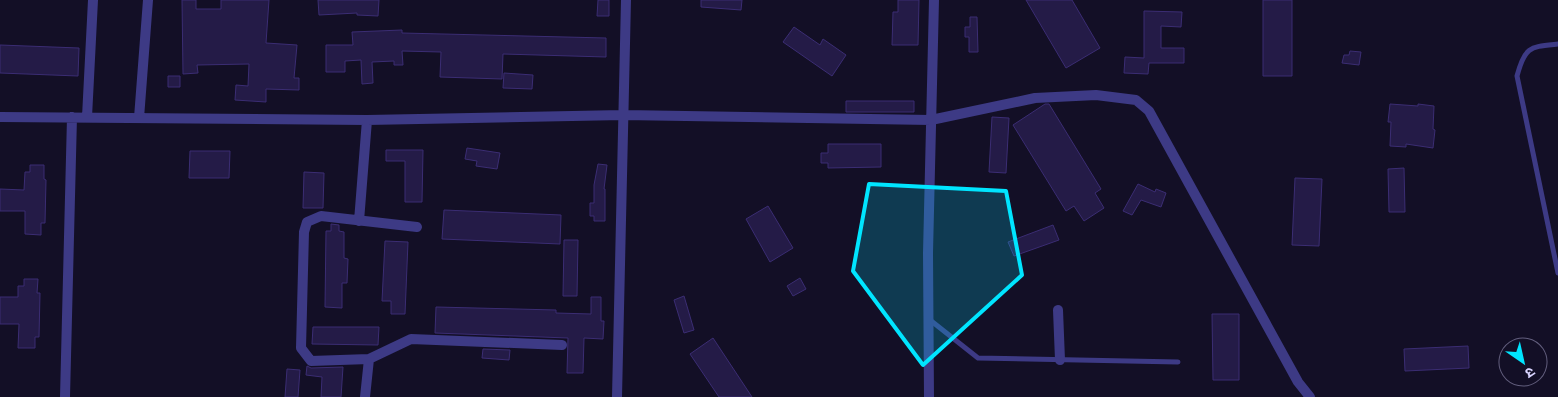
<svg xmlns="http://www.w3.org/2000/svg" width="1558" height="397" font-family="Jost,'Noto Sans Devanagari',sans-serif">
<rect width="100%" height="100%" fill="#130f26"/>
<path fill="#241b47" stroke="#3b2d73" d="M182,0H196V9H221V0H269L266,43L297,45L294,78H299V90L266,89V102L235,100L236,85L248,86L249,64L197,65L198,73L183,74Z
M318,0H379L378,16L357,15V13L319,15Z
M598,0H609V16H597Z
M701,0H742L741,10L701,7Z
M898,0H919L918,45H892L893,12H898Z
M1026,0H1072L1100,48L1066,68Z
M1263,0H1292V76H1263Z
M1144,11L1182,12L1181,27L1161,26V48H1184V63H1149L1148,74L1124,73L1125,57L1144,58Z
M970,17H977L978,52H969V37H965V27H970Z
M794,27L820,45L823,39L846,55L832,76L783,42Z
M402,30V33L606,38V57L503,54L502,79L440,77L441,52L402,51L403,65H394V61L372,62L373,83L362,84L361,60L345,61V72H326V45H353L352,32Z
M0,45L79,48L78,76L0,73Z
M1350,51L1361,52L1359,65L1342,63L1344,55H1349Z
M504,73L533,75L532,89L503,88Z
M168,76H180V87H168Z
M846,101H914V112H846Z
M1045,104H1049L1101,189L1095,193L1104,208L1084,221L1074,206L1066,211L1013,125Z
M1390,104L1418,106V104L1434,106L1433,129L1435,130L1433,148L1406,144V147L1390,146L1391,122H1388Z
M992,117L1009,118L1006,173L989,172Z
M828,144H881V167L828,168V163H821V153H828Z
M467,148L500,153L497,169L476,166L477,161L465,159Z
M386,150H423L422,202H405V161H386Z
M190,151H230L229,178H189Z
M598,164L607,165L604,189H605V221H594V216H590V203H594V185Z
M30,165H44V179L46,180L45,223H41V235L25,234V211H0V189L24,190L25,172H30Z
M1404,168L1405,212H1389L1388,169Z
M304,172L324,173L323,208H303Z
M1295,178L1322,179L1319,246L1292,245Z
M1138,184L1155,192L1156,189L1166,193L1161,207L1141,200L1132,215L1123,211Z
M768,206L793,248L770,262L746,219Z
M444,210L561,215L560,244L442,239Z
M331,224L339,225V231L344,232V258L348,259L347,283H342V308L325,307L326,231H331Z
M1053,225L1059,240L1014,256L1008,242Z
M564,240H578L577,296H563Z
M385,241L408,242L405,314H391V301H382Z
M800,278L806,289L793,296L787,286Z
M24,279H38L37,293H40L39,337H35V348H18L19,324H0V297H18V286H24Z
M684,296L694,330L684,333L674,300Z
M591,297H601V321H604L603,339L584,338L583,373H567L568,338L435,333L436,307L556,310V313L591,314Z
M1212,314H1239V380H1213Z
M313,327H379L378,345L312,344Z
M713,338L752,397H719L690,354Z
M1468,346L1469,368L1405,371L1404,349Z
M483,349L510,350L509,360L482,358Z
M307,366L311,368L343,367L341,397H321L322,377L306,375Z
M287,369L300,370L298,397H285Z"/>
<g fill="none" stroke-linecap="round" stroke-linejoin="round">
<path stroke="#3d3a85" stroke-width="5" d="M1558,44C1530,47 1525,46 1517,76L1558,273
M930,320L978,358L1178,362"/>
<path stroke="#3d3a85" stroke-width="10" d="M0,117L367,120L623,115L931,120L1035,98L1096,95L1136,100L1149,111L1298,382L1310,397
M87,117L93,0
M139,118L148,0
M359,221L367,120
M417,227L321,216L307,222L304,232L301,348L311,361L369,359L411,339L562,345
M1058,310L1060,360
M65,397L72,117
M365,397L369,359
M617,397L626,0
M929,397L928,253L934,0"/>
</g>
<path fill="#00e5ff" fill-opacity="0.2" stroke="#00e5ff" stroke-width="4" stroke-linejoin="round" d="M869,184L1006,191L1022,275L923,365L853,271Z"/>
<g transform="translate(1523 362) rotate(146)"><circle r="24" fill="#130f26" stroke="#625e7d"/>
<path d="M0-4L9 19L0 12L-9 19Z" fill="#00e5ff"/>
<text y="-8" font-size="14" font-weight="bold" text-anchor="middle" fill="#d9d4ff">उ</text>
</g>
</svg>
